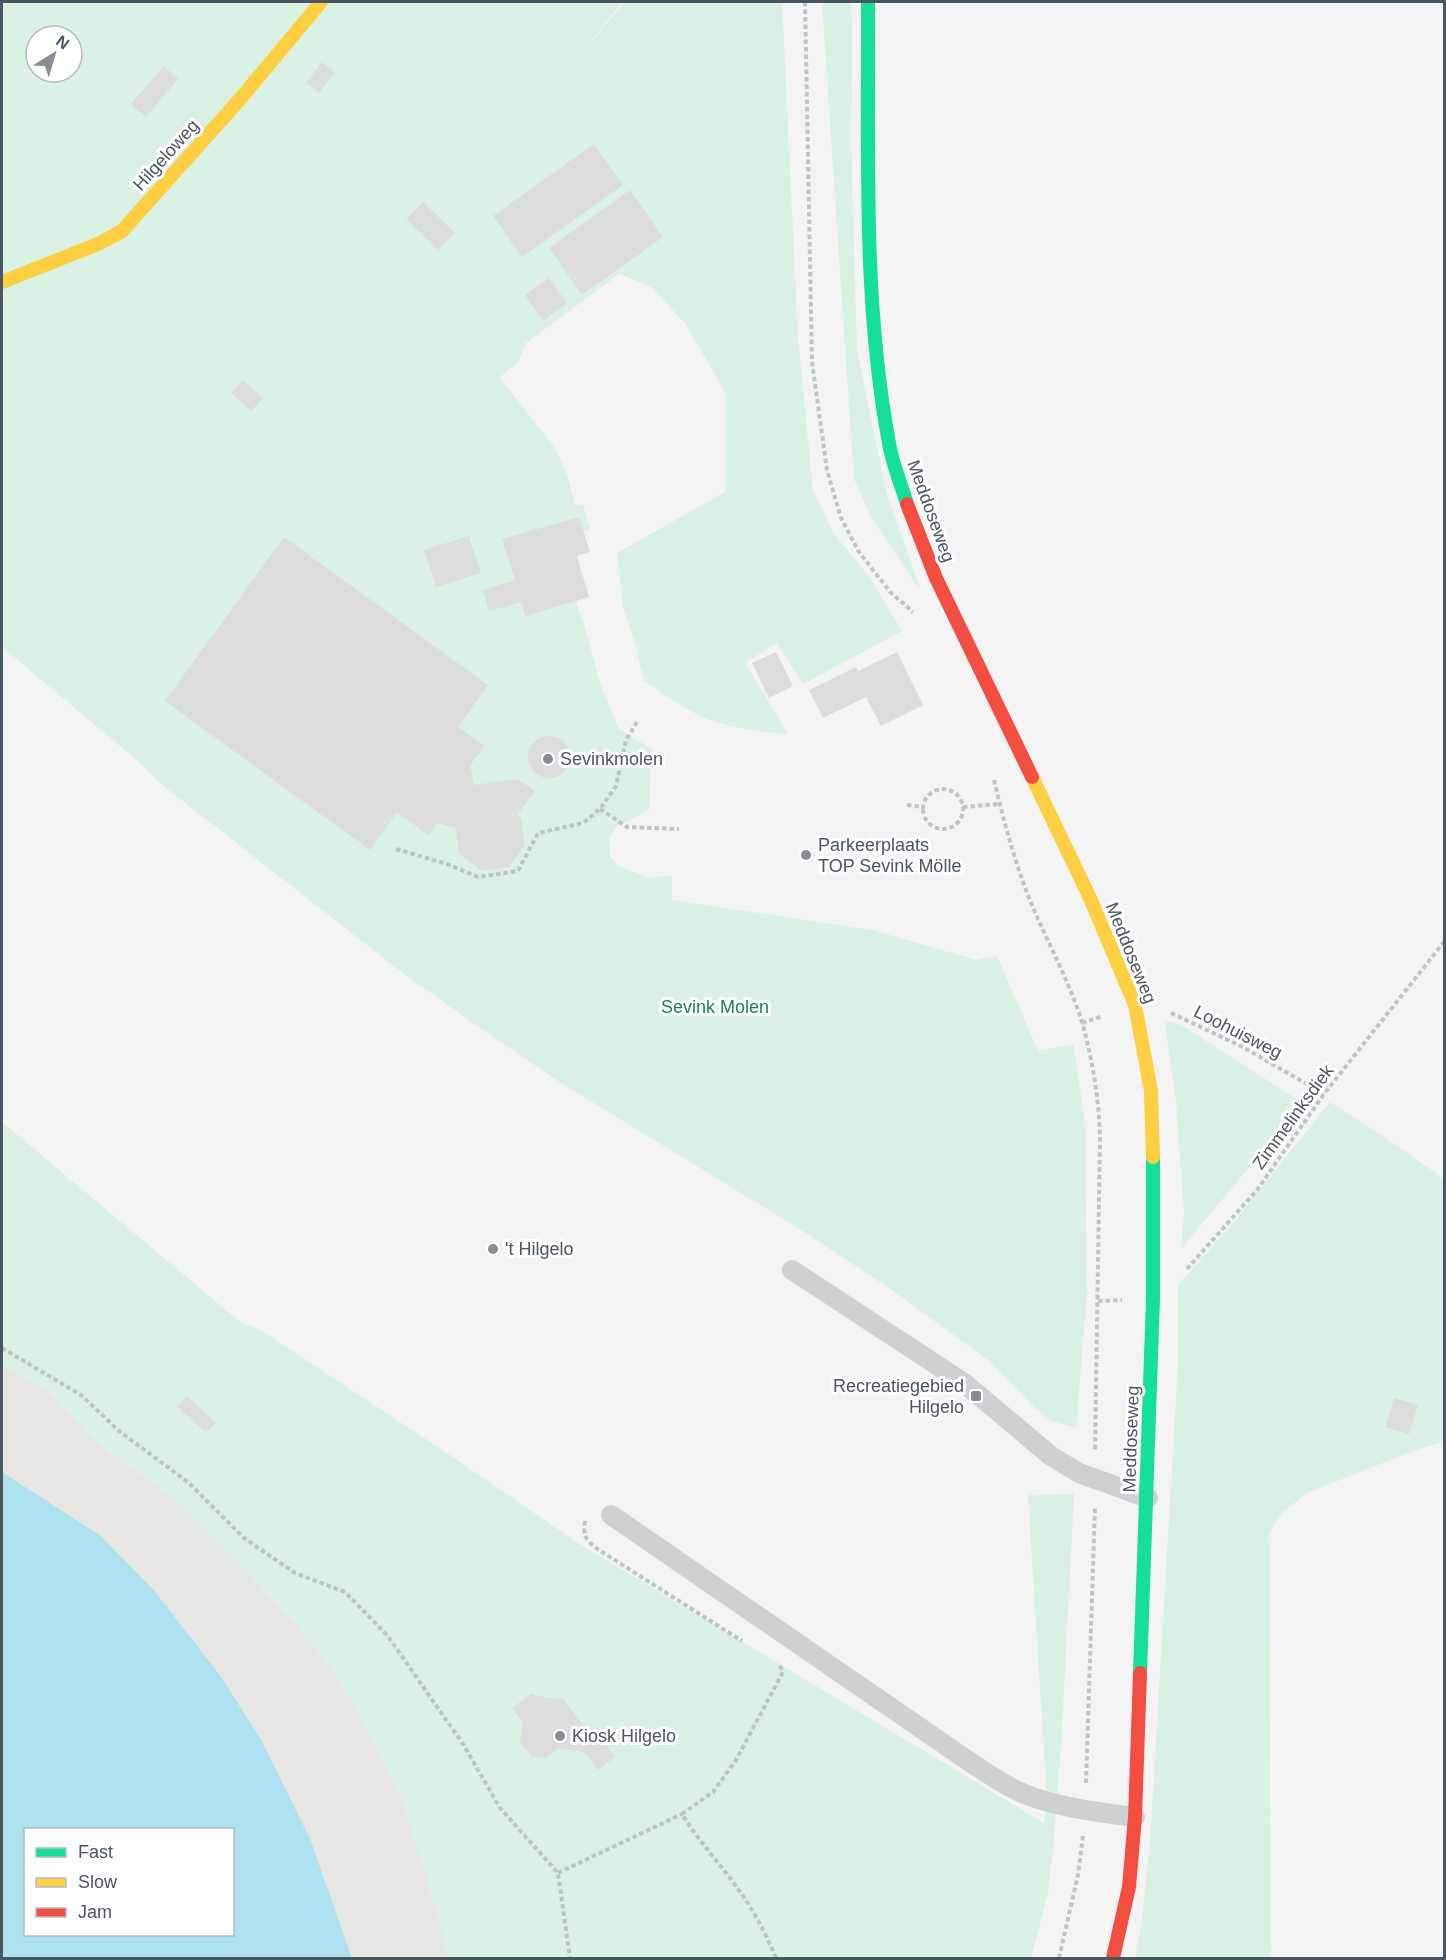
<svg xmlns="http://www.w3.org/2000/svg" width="1446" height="1960" font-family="Helvetica,sans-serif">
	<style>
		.green { fill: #d9f2e3; fill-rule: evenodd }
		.sand { fill: #e7e6e1 }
		.water { fill: #aee2f0; fill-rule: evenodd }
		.building { fill: #ddddde }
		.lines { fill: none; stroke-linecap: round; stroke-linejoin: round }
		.path { stroke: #bcc7c4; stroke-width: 4; stroke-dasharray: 4.5 3; stroke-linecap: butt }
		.lane { stroke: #ced0d2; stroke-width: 20 }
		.fast { stroke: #16e098; stroke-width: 14 }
		.slow { stroke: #ffcf43; stroke-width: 14 }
		.jam { stroke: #f24e42; stroke-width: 14 }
		.poi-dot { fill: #868d94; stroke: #fff; stroke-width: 2 }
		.labels { text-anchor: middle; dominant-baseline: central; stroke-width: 6; stroke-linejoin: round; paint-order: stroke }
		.street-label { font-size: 18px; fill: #4a5661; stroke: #fff }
		.poi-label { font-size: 18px; fill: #4a5661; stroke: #fff; text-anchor: start }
		.park-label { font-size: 18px; fill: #17864f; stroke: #fff }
	</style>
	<rect width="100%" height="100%" fill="#f4f4f4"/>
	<path class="green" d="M2,2H622L568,71L624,2H782L798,338L813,491L834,534L868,575L902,631L803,684L777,643L745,663L788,734C763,732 737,729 713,721C689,713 666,695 644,681L634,640L623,607L617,553L725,492V392L685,323L650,286L619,274L525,344L519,361L500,377L556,450L569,481L575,506L583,504L590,529L570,536L585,587L576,603L584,624L601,686L619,729L652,749L649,810L616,827L609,839L610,856L618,866L649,878L672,875V900L872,930L976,960L997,956L1038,1051L1073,1044L1085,1122L1087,1294L1076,1428L1051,1421L1035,1408L988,1360L892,1290L798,1228L561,1083L483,1030L404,974L161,784L139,762L2,647ZM36,36H72V72H36Z
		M822,2H851L852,43L851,142L857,351L887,494L921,592L870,515L854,479Z
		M1173,1022L1186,1028L1303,1103L1181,1249L1184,1212L1176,1101L1165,1023Z
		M1330,1102L1383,1136L1444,1179V1442L1418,1449L1307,1493L1282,1513L1269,1534L1271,1958H1135L1142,1917L1150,1843L1178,1365V1285L1233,1223Z
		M2,1122L240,1322L259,1329L441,1449L578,1543L1044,1823L1047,1801L1028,1495L1074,1494L1062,1730L1053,1849L1048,1893L1031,1958H448L440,1923L321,1655L291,1619L227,1550L171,1496L112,1454L87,1433L51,1394L2,1364Z"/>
	<path class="sand" d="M2,1364L51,1394L87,1433L112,1454L171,1496L227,1550L291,1619L321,1655L357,1710L399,1792L440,1923L448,1958H352L311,1841L262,1741L220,1675L153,1589L101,1536L2,1472Z"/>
	<path class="water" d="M2,1472L101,1536L153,1589L220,1675L262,1741L311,1841L352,1958H2ZM26,1830H232V1934H26Z"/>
	<path class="building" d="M322,62L335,73L319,93L306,83Z
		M164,66L178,79L146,117L131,104Z
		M594,144L623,185L522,257L493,216Z
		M630,190L663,237L582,295L549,248Z
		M423,202L455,233L438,250L406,219Z
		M549,278L567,303L543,321L525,295Z
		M243,380L263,398L251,411L231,393Z
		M579,517L590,552L577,556L589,597L525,616L521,602L489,611L483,590L515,580L502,539Z
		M469,536L481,573L436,587L424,550Z
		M284,537L488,685L458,727L485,746L470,765L474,785L517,779L535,791L517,815L521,818L525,845L509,867L482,871L459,854L456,828L437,823L428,835L397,812L370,850L165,701Z
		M776,652L793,686L769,698L752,663Z
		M897,652L923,705L881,726L866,697L823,718L809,690L856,667L858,671Z
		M528 757a21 21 0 1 1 42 0a21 21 0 1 1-42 0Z
		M187,1396L216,1423L206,1433L177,1406Z
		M1394,1398L1418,1405L1409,1434L1385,1427Z
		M532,1693L533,1695L564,1700L588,1731L593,1727L615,1757L598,1770L584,1752L559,1748L546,1758L531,1756L520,1742L523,1723L512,1708Z"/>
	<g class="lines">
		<path class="path" d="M805,2L812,362L827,470L841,518L859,552L891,593L913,612
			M994,780C1004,822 1015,863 1031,903C1048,943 1070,983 1083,1025C1093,1063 1099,1099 1100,1138L1095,1451
			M923 809a20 20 0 1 1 40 0a20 20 0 1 1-40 0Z
			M907,805L924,807
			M963,807L1000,804
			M600,809L627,827L679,829
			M396,849L447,864L478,877L518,871L538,833L583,823L600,809L616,786L626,740L637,722
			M1171,1013L1243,1047L1324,1094
			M1082,1023L1103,1016
			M1187,1269L1257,1190L1324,1094L1444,942
			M1098,1301L1122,1300
			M2,1348L81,1395L119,1431L189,1483L244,1538L295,1573L345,1592L387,1635L463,1744L500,1808L558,1873L570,1958
			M585,1521C583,1535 585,1539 596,1548L742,1641
			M1086,1783L1095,1506
			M558,1873L682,1814
			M776,1958C767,1937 757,1916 743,1896C724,1868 700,1843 682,1814L713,1792L736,1760L783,1672L779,1664
			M1059,1958L1078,1875L1083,1836"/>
		<path class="lane" d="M792,1270L964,1383L1051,1456L1079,1473L1148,1498
			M611,1515L967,1760C981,1769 995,1779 1010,1787C1044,1806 1097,1812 1135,1817"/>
		<path class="fast" d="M868,2C869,149 862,298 889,443C892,463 901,484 907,504
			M1140,1673L1153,1299V1157"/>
		<path class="slow" d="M2,282L98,244L122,231L241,98L321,2
			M1032,777L1090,898L1135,1005L1151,1091L1153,1157"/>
		<path class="jam" d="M907,504L936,578L1032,777
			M1113,1958L1129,1887L1135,1817L1140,1673"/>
	</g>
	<g class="poi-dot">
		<circle cx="548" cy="759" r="6"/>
		<circle cx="806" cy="855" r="6"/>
		<circle cx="493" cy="1249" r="6"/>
		<rect x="970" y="1390" width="12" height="12" rx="3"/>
		<circle cx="560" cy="1736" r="6"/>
	</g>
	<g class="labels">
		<g class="street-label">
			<text transform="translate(166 155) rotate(-48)">Hilgeloweg</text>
			<text transform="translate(931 511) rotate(70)">Meddoseweg</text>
			<text transform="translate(1131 953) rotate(68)">Meddoseweg</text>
			<text transform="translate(1238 1032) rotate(27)">Loohuisweg</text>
			<text transform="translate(1293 1117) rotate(-54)">Zimmelinksdiek</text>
			<text transform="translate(1131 1439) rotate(-88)">Meddoseweg</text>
		</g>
		<g class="poi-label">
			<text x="560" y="759">Sevinkmolen</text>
			<text x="818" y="845">Parkeerplaats<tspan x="818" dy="21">TOP Sevink Mölle</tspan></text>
			<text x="505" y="1249">'t Hilgelo</text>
			<text x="964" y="1386" text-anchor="end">Recreatiegebied<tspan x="964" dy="21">Hilgelo</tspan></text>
			<text x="572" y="1736">Kiosk Hilgelo</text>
		</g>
		<g class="park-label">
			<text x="715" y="1007">Sevink Molen</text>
		</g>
	</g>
	<rect width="1446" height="1960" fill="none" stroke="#4a5661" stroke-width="6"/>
	<rect x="24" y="1828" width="210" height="108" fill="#ffffff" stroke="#b7bbc0" stroke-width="1.5"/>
	<rect x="36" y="1848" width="30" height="9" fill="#16e098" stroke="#b7bbc0" stroke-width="1.5"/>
	<text x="78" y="1858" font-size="18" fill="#4a5661">Fast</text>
	<rect x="36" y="1878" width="30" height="9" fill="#ffcf43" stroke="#b7bbc0" stroke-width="1.5"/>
	<text x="78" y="1888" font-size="18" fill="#4a5661">Slow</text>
	<rect x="36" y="1908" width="30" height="9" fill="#f24e42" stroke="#b7bbc0" stroke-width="1.5"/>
	<text x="78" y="1918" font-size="18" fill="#4a5661">Jam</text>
	<g transform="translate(54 54) rotate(37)"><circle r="28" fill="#ffffff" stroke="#b7bbc0" stroke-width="1.5"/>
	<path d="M0-4.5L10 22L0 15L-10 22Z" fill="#868d94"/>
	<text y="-9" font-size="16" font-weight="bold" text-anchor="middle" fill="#4a5661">N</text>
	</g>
</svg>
